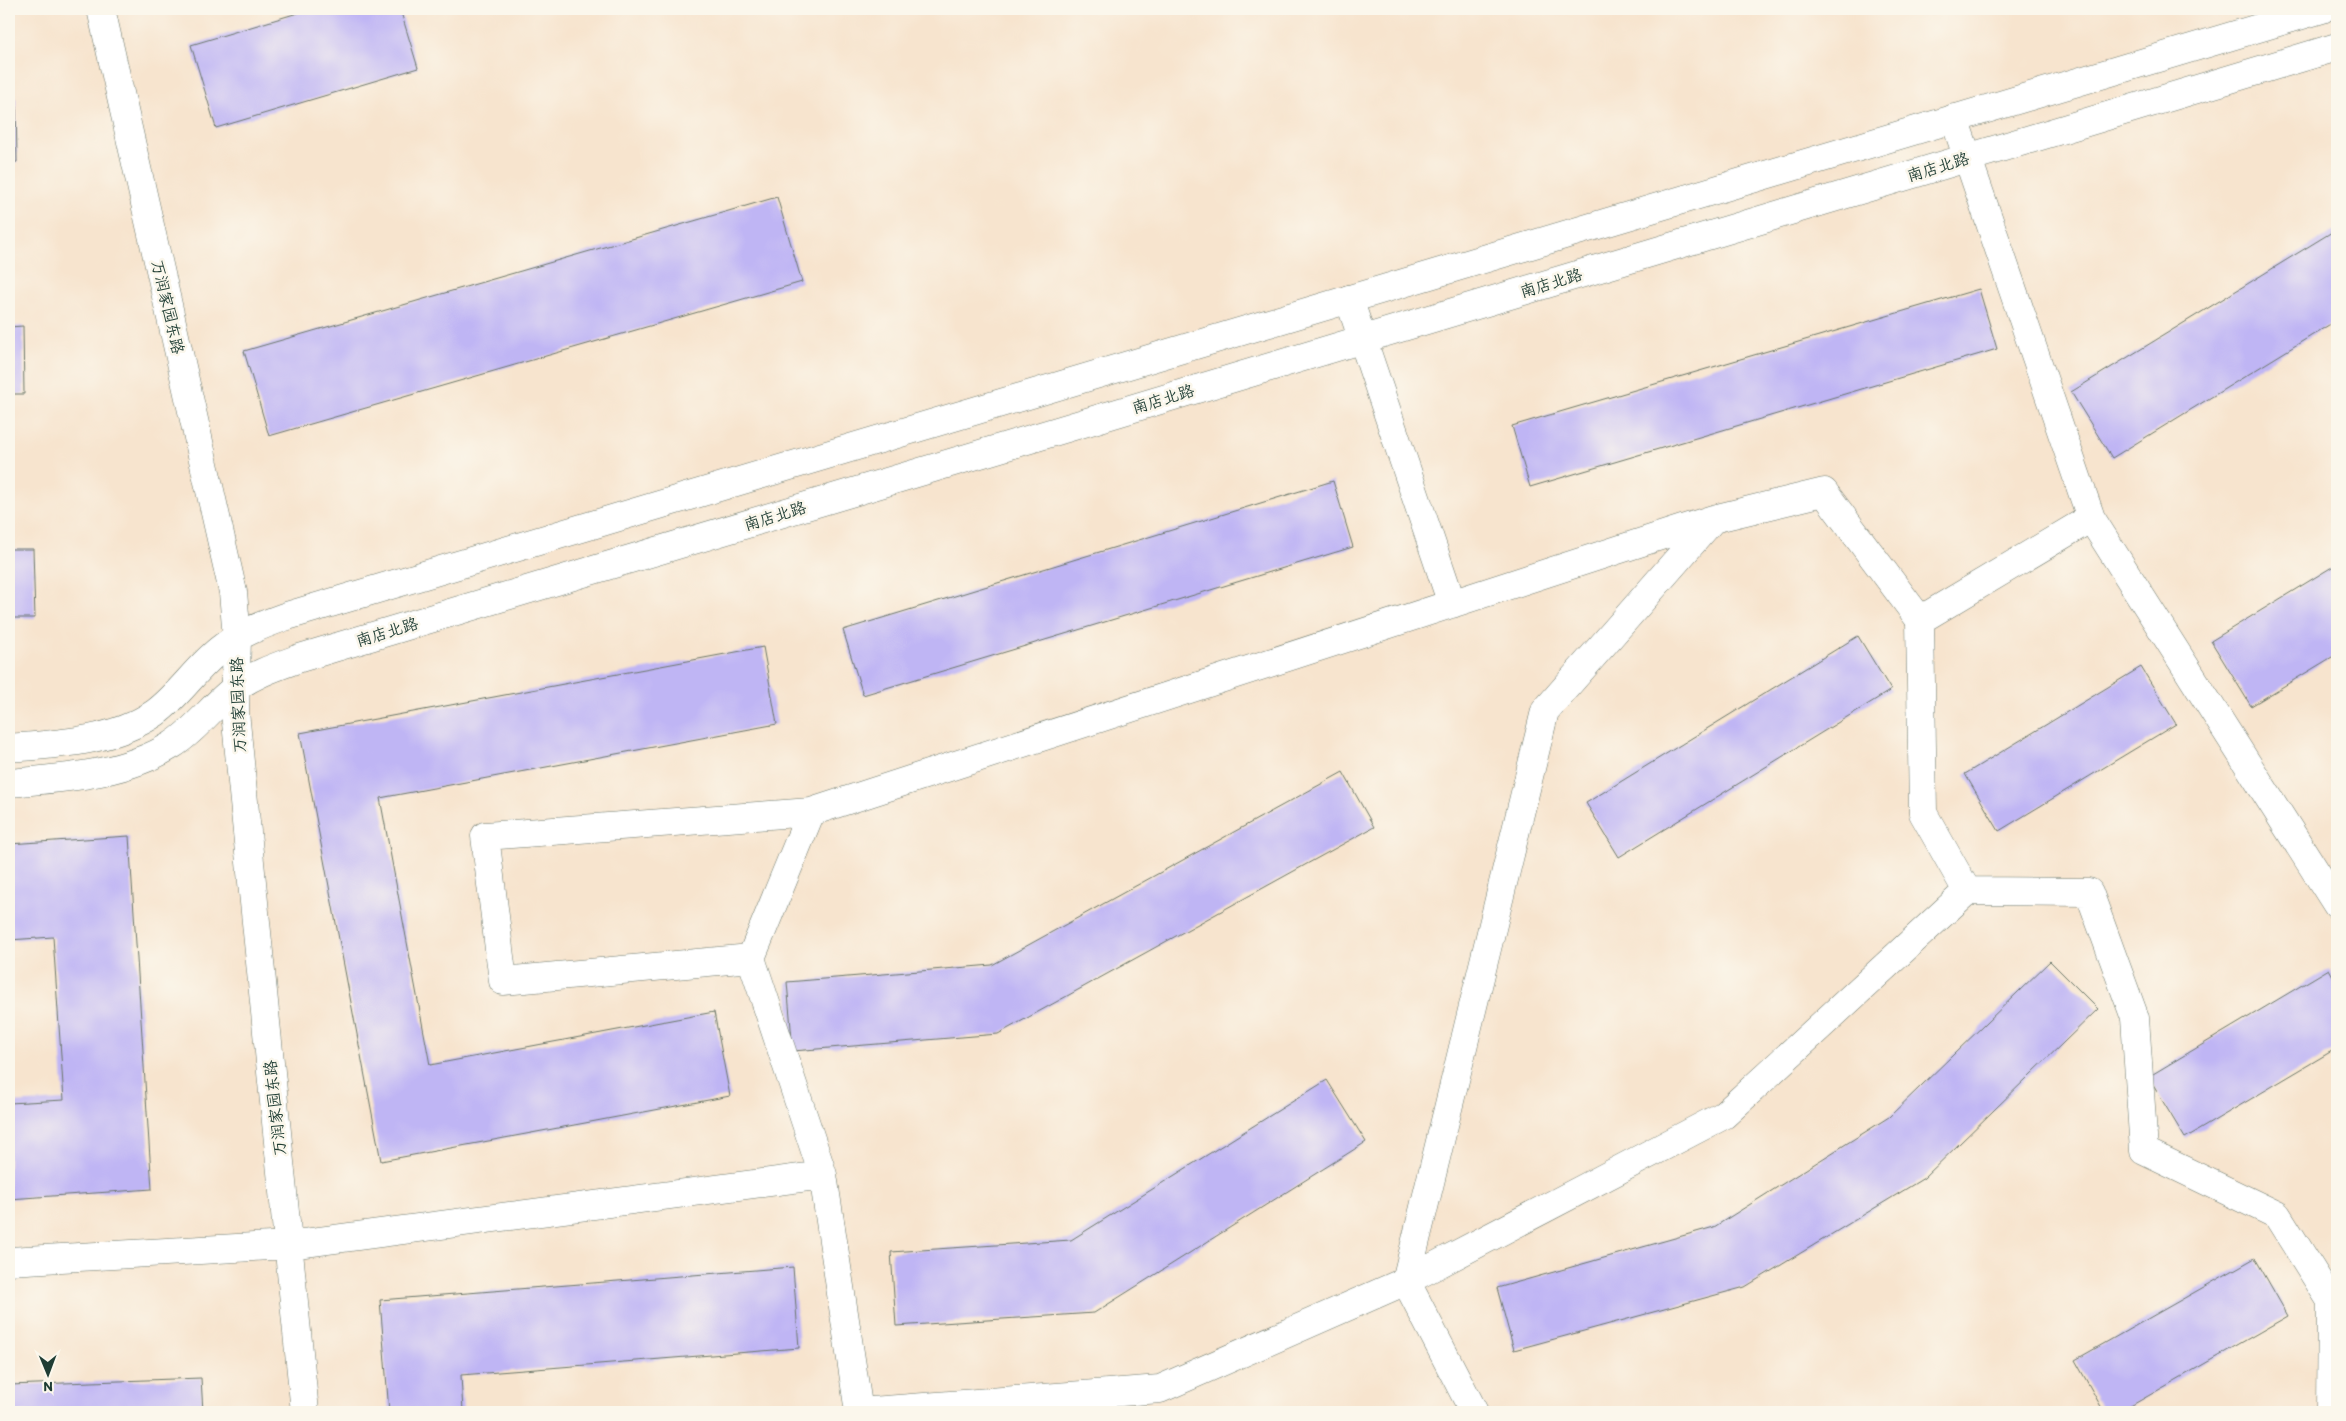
<svg xmlns="http://www.w3.org/2000/svg" width="2346" height="1421" font-family="Itim,'LXGW WenKai TC',sans-serif">
	<style>
		.building { fill: #bfb5f4 }
		.lines { fill: none; stroke-linecap: round; stroke-linejoin: round }
		.minor-casing { stroke: #6b776a; stroke-width: 29 }
		.major-casing { stroke: #6b776a; stroke-width: 29 }
		.minor { stroke: #fff; stroke-width: 28 }
		.major { stroke: #fff; stroke-width: 28 }
		.labels { text-anchor: middle; dominant-baseline: central; stroke-width: 5; stroke-linejoin: round; paint-order: stroke }
		.street-label { font-size: 16px; fill: #1f3d34; stroke: #fbf7ec }
	</style>
	<rect width="100%" height="100%" fill="#fbf7ec"/>
	<filter id="ink" filterUnits="userSpaceOnUse"><feTurbulence type="fractalNoise" baseFrequency=".02" numOctaves="2"/><feDisplacementMap in="SourceGraphic" scale="10" xChannelSelector="R" yChannelSelector="G"/><feConvolveMatrix kernelMatrix="1 2 1 2 8 2 1 2 1" color-interpolation-filters="sRGB"/></filter>
	<filter id="wash" filterUnits="userSpaceOnUse"><feTurbulence type="fractalNoise" baseFrequency=".0096" numOctaves="4" result="noise"/><feDisplacementMap in="SourceGraphic" scale="20" xChannelSelector="R" yChannelSelector="G"/><feGaussianBlur stdDeviation="1.12" result="paint"/><feColorMatrix in="noise" values="0 0 0 0 0 0 0 0 0 0 0 0 0 0 0 0 0 1.4 0 .05"/><feComposite in="paint" operator="in"/></filter>
	<g filter="url(#wash)">
		<rect width="100%" height="100%" fill="#f7e4ce"/>
		<g id="blocks">
			<path class="building" d="M311,9H400L418,68L216,128L191,45Z
				M9,98H16L17,162L9,163Z
				M777,197L802,282L269,436L244,351Z
				M2337,229V320L2112,458L2071,392Z
				M1979,289L1997,349L1530,487L1512,426Z
				M23,326L24,394H9V327Z
				M1333,481L1353,547L863,695L843,630Z
				M9,549H33L35,618H9Z
				M2337,564V654L2251,706L2211,641Z
				M1858,636L1891,690L1619,857L1586,803Z
				M763,647L777,724L380,798L430,1065L714,1012L730,1096L381,1161L300,733Z
				M2141,667L2176,724L1999,831L1965,774Z
				M1343,772L1374,827L998,1034L793,1051L787,982L992,965Z
				M129,836L152,1189L9,1199V1103L64,1100L53,937L9,940V844Z
				M2050,961L2098,1009L1924,1178L1745,1287L1514,1350L1497,1288L1714,1227L1889,1117Z
				M2329,969L2337,983V1048L2185,1138L2148,1077Z
				M1327,1080L1366,1142L1094,1313L896,1326L891,1252L1071,1240Z
				M2255,1258L2288,1316L2120,1412H2104L2075,1360Z
				M793,1267L799,1348L461,1375L463,1412H389L380,1300Z
				M201,1378L203,1412H9V1385Z"/>
		</g>
	</g>
	<g filter="url(#ink)">
		<use href="#blocks" fill-opacity="0" stroke="#6b776a" stroke-width="1"/>
		<g class="lines">
			<defs>
				<path id="minor" d="M101,9L233,592L237,638L235,712L305,1412
					M1954,118L2091,518
					M1349,299L1452,604
					M1920,620L2091,518L2337,905
					M751,958L503,981L485,836L811,812
					M823,1175L751,958L811,812L1713,519L1824,492L1920,620L1923,813L1967,891L2089,892L2135,1018L2144,1151L2277,1215L2331,1301L2330,1412
					M9,1261L289,1245L823,1175L859,1412
					M859,1412L1160,1389L1406,1281L1545,711L1713,519
					M1474,1412L1406,1281L1724,1115L1967,891"/>
				<path id="major" d="M9,748C58,744 112,742 155,713C180,695 197,666 223,647C242,632 265,624 287,616L2322,9
					M9,783C63,778 124,775 172,745C196,730 212,706 234,689C253,674 278,666 300,658L2337,47"/>
			</defs>
			<use href="#minor" class="minor-casing"/>
			<use href="#major" class="major-casing"/>
			<use href="#minor" class="minor"/>
			<use href="#major" class="major"/>
		</g>
	</g>
	<g class="labels">
		<g class="street-label">
			<text transform="translate(1938 167) rotate(-17)">南店北路</text>
			<text transform="translate(1551 283) rotate(-17)">南店北路</text>
			<text transform="translate(168 307) rotate(77)">万润家园东路</text>
			<text transform="translate(1163 399) rotate(-17)">南店北路</text>
			<text transform="translate(775 516) rotate(-17)">南店北路</text>
			<text transform="translate(387 632) rotate(-17)">南店北路</text>
			<text transform="translate(238 705) rotate(-92)">万润家园东路</text>
			<text transform="translate(275 1108) rotate(-96)">万润家园东路</text>
		</g>
	</g>
	<rect width="2346" height="1421" fill="none" stroke="#fbf7ec" stroke-width="30"/>
	<g transform="translate(48 1374) rotate(179)" stroke="#fbf7ec" stroke-width="4" paint-order="stroke">
	<path d="M0-4L9 19L0 12L-9 19Z" fill="#1f3d34"/>
	<text y="-8" font-size="14" font-weight="bold" text-anchor="middle" fill="#1f3d34">N</text>
	</g>
</svg>
